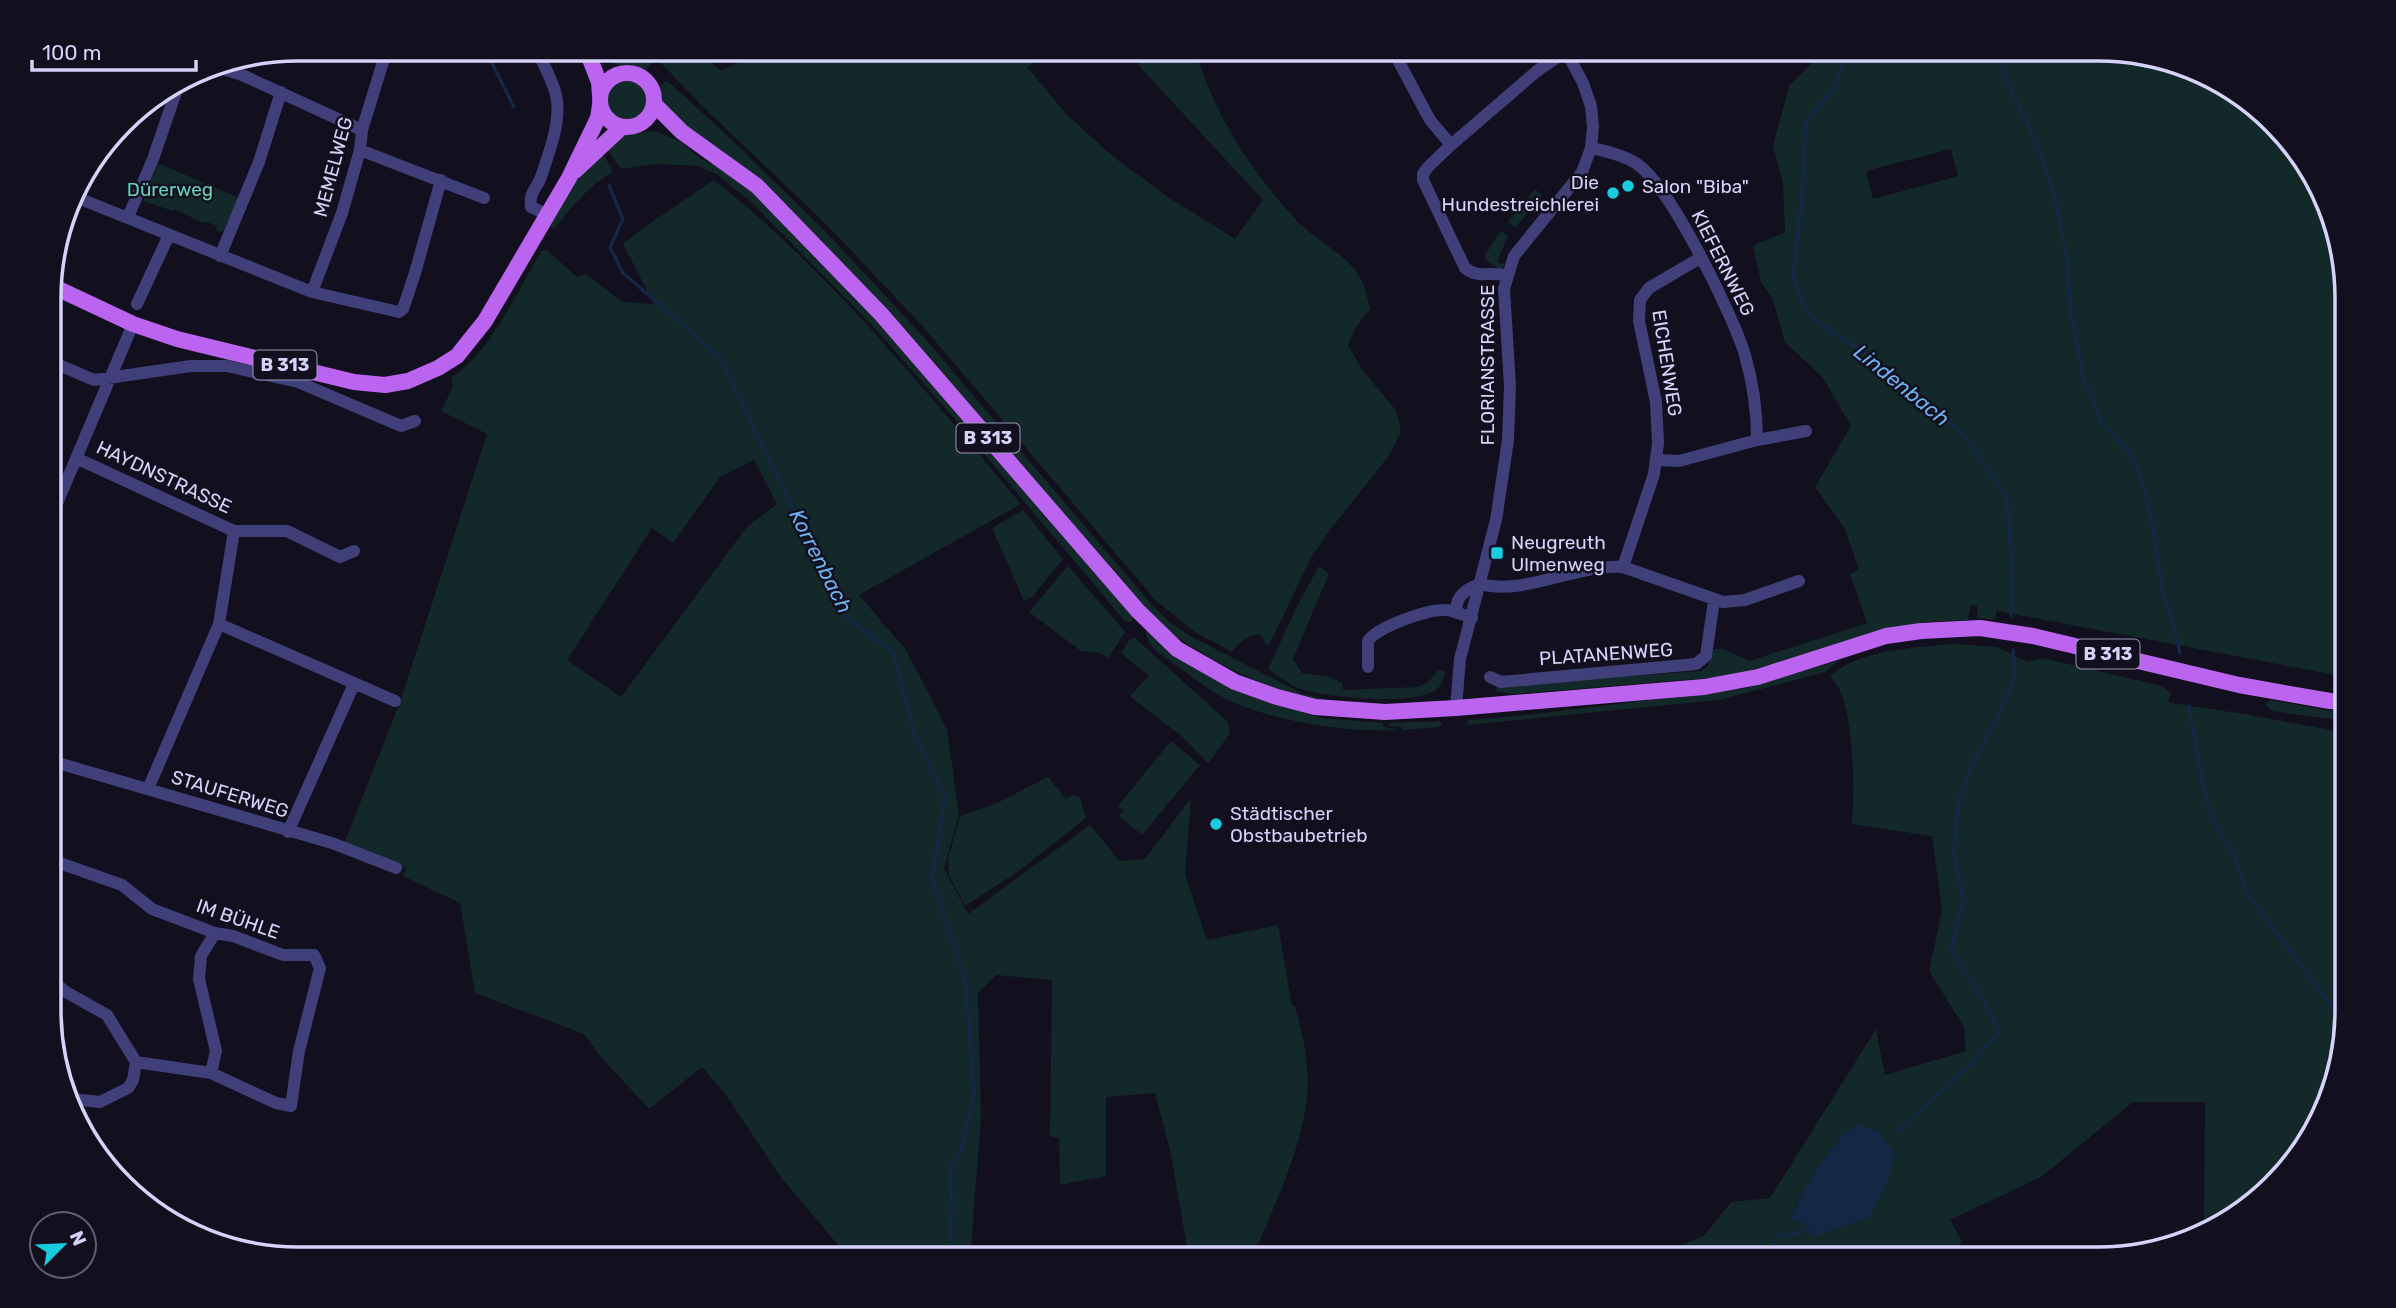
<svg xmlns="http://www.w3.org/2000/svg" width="2396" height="1308" font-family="Rubik,sans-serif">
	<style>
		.green { fill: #132828; fill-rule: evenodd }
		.water { fill: #142744 }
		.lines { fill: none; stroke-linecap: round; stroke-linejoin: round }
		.stream { stroke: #142744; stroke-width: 3.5 }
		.minor { stroke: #413f79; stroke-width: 12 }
		.major { stroke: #bb64ef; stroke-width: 16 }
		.poi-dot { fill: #18cce0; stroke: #120f1f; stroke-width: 2.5 }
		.labels { text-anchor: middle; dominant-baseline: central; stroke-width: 5; stroke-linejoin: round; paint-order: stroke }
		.shield { fill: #120f1f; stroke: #9b98b8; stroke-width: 2 }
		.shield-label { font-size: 18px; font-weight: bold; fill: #d6d2fa }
		.street-label { font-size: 19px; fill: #d6d2fa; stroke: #120f1f }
		.poi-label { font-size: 19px; fill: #d6d2fa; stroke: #120f1f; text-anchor: start }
		.park-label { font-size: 19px; fill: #66d2b7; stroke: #120f1f }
		.water-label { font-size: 21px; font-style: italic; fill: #6bb2ef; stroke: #120f1f }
		.rim { fill: none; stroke: #d6d2fa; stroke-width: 3.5 }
	</style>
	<rect width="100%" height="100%" fill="#120f1f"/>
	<path class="green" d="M595,49C615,49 633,50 651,62V65L645,71C620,63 617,71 595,49Z
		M633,49H696L721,71L765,49H1060L1027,67L1067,115L1115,158L1168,197L1235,239L1263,200L1141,68L1129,49H1195C1213,113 1252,172 1296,220C1316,242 1351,255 1363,283C1366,291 1368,301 1370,309L1356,327L1348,345L1363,371L1395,409L1400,424V434L1391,453L1327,534L1310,560L1274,635L1267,646L1261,635C1248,633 1240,642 1232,652L1195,632L1156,601L926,330L829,227L700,104L664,66L652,55Z
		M1826,49H2098L2208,75L2305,159L2345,266L2346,677L1997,611L1995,620L1977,618V605H1971L1968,620L1925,622L1870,633L1756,671L1732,676L1515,694L1497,692L1496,686L1701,671L1708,666L1714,649H1724L1749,661L1867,623L1850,574L1859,570L1845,529L1815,487L1851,426L1823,378L1785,342L1772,297L1761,283L1753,246L1785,232L1783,184L1773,146L1789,86ZM1951,149L1958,176L1873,199L1866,171Z
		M605 100a22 22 0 1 1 44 0a22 22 0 1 1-44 0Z
		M668,81L734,142L825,231L921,334L1152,605L1172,624L1192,637L1303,694L1334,701L1382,704C1366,704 1349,705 1334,702C1269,693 1216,664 1163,628L887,309L690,132L663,102L660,88L664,82Z
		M655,131L681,142L701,159L723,169L757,195L876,317L1131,614L1133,620L1130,622L1124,620L953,417L870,323L751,202L718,175L698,166L655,164L621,169L606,147L625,135Z
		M601,151L612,169L611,173C587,187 572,207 555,228L553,229L549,223L574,182Z
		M160,164L239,198L224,230L221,232L216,230L217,226L204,221L203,223L175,209L173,211L143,201L157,165Z
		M714,180C830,271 926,392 1021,504L859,595L906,650L947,729L959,815L944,868L968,914L1090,825L1120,861L1145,859L1191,798L1185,874L1207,940L1278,925L1292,1006H1295C1303,1034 1310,1067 1307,1096C1302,1150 1273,1208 1252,1259H1189L1171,1155L1155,1093L1106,1097V1176L1060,1185L1059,1138L1050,1136L1052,980L996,975L978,993L981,1118L970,1259H850L783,1180L726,1095L702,1067L649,1109L600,1056L584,1034L475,993L460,903L403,876L406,869L344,844L400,702L487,434L441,411L453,387L451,377C488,357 520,286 542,250H547L577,277L586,274L622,302L654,304L623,244L643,228ZM754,460L777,504L746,528L621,697L567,660L652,528L673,543L720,477Z
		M1535,189L1542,195L1515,228L1508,222Z
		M1501,231L1508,236L1497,262L1505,265L1500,270L1486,260L1485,255Z
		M1023,510L1063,559L1033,596L1024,601L992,528Z
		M1068,566L1125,632L1108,658L1099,653L1081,651L1029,612Z
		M1319,566L1329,574L1293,659L1302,673L1330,677L1342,683L1343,690L1419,687L1429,681L1438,670L1445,671C1444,678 1442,685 1436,690C1411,706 1329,698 1301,689C1290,685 1279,675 1268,669L1298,604Z
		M1146,630L1159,642L1246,693L1321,718L1383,723V727L1398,730C1345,733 1261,720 1215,693C1202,685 1189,674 1176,665C1164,657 1145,646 1146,630Z
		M1135,638L1228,722L1230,733L1208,764L1185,739L1130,696L1149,676L1121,653L1130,639Z
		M1954,644L1997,647L2028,662L2042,658L2162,686L2171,694L2168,702L2172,703L2250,715L2346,733L2347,1010L2321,1120L2236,1217L2204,1228L2205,1102H2133L2041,1177L1950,1220L1962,1241L1951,1259H1645L1704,1236L1731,1202L1770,1198L1876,1029L1885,1075L1966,1051L1964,1027L1929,971L1942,910L1932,836L1852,824C1854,792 1856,697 1830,677C1853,650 1920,647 1954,644ZM1840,1138L1813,1237L1808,1224L1790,1218L1799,1199Z
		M1840,660L1825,672L1719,700L1467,725L1469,720L1517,716L1747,688Z
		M2271,700L2325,710L2346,712V721L2272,711L2266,706V703Z
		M1440,721L1443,724L1439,727L1402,730V727L1389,726V723Z
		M1171,741L1200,765L1142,835L1119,816L1123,811L1118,806Z
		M1048,777L1066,799L1074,795L1080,798L1086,818L1016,873L965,906L949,875L948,859L960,816L997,803Z"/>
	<path class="water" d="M1856,1124L1878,1131L1895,1153L1888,1180L1870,1217L1813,1237L1808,1225L1790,1218C1806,1185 1827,1147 1856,1124Z"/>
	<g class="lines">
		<path class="stream" d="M485,49L514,107
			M1850,49L1832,91L1806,121L1802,198L1793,278L1802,302L1812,317L1838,336L1874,357L1903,387L1934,408L1963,434L2007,498L2012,570L2011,616
			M1996,49L2008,84L2031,131L2053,189L2067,257L2071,313L2083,376L2102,423L2130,453L2141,477L2151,517L2163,593L2172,618L2180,653
			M609,185L623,219L610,247L623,273L719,356L845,616L893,652L915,736L945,797L932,879L966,983L974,1095L960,1154L951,1166L952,1211L949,1259
			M2189,706L2204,791L2214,823L2235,858L2245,890L2344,1023
			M1896,1133L1969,1066L1999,1032L1988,1008L1951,950L1963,901L1954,851L1959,798L1975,759L2000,713L2015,675L2013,650
			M1767,1259L1777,1235H1794L1812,1225"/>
		<path class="minor" d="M536,49C543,63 552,79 556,95C562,121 549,152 541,177C536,190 529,192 531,207L546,214
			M1392,49L1430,120L1451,145L1428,167L1423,174V180L1465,268C1480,280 1491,270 1507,276
			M214,66L242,75L362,130
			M1451,145L1537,71L1566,51
			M1591,148C1606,151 1624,155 1637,164C1670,186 1733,315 1745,355C1753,383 1757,411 1757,440L1806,431
			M360,150L484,198
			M73,196L312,292L399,312L403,309L415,273L441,180
			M128,217L153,159L179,83
			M220,256L259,162L281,92
			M312,292L342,213L360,150L362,130L387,49
			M137,304L169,235
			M50,361L94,380L191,366H227L298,382L401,426L415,421
			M76,458L234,531H287L340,557L354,551
			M1657,460L1679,461L1757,440
			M50,520L133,324
			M1623,567L1723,602L1745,600L1799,581
			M1480,584C1525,596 1576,564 1623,567L1654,474L1658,443L1656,402L1639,321L1640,300L1649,288L1700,258
			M1457,613C1454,597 1466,589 1480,584
			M219,624L395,701
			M1368,667V641C1377,627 1428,609 1445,610C1454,610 1463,615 1472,618
			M1490,677L1501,682L1696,664L1706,656L1714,600
			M1456,708L1460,659L1496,520L1508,440L1510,386L1504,289L1514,256L1582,172L1591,148L1593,127L1591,106L1583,83L1565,49
			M51,761L332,843L396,868
			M148,789L219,624L234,531
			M288,832L354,684
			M51,860L122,885L152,909L215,933L233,936L283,955H314L320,968L299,1051L291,1106L276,1103L211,1073L136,1062L107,1015L66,992L51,980
			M211,1073L216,1051L199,979L201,956L215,933
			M72,1099L100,1102L128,1088L133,1080L136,1062"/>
		<path class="major" d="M586,49L599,82L600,96
			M600 100a27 27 0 1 1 54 0a27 27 0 1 1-54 0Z
			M654,104L682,132L757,186L881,314L1138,611L1177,649L1235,682L1277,697L1315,707L1385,712L1456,708L1704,687L1758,677L1886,636L1921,631L1980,628L2033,636L2239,685L2330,701L2346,702
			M575,171L622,127
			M50,285L133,324L177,339L354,382L385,385L408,381L438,368L457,356L485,321L569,178L598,118L600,105"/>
	</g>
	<g class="poi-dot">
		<circle cx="1628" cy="186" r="7"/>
		<circle cx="1613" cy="193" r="7"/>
		<rect x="1490" y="546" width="14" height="14" rx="3.5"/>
		<circle cx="1216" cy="824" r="7"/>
	</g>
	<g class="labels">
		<g class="shield">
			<rect x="253.5" y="350.5" width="63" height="29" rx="5"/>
			<rect x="956.5" y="423.5" width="63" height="29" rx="5"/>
			<rect x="2076.5" y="639.5" width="63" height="29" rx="5"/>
		</g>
		<g class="shield-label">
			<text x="285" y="365">B 313</text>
			<text x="988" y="438">B 313</text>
			<text x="2108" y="654">B 313</text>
		</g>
		<g class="street-label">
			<text transform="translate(333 167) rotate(-75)">MEMELWEG</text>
			<text transform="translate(1723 263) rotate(63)">KIEFERNWEG</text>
			<text transform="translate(1667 363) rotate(81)">EICHENWEG</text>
			<text transform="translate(1487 365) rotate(-90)">FLORIANSTRASSE</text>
			<text transform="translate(164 477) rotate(25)">HAYDNSTRASSE</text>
			<text transform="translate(1606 654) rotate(-4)">PLATANENWEG</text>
			<text transform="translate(230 794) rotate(17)">STAUFERWEG</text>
			<text transform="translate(238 919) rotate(19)">IM BÜHLE</text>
		</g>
		<g class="poi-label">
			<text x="1599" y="182" text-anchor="end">Die<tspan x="1599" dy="22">Hundestreichlerei</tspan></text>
			<text x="1642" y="186">Salon "Biba"</text>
			<text x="1511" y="542">Neugreuth<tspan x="1511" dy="22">Ulmenweg</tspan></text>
			<text x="1230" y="813">Städtischer<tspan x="1230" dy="22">Obstbaubetrieb</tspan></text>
		</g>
		<g class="park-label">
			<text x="170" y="189">Dürerweg</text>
		</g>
		<g class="water-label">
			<text transform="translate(1902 385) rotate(39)">Lindenbach</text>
			<text transform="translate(821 561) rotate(63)">Korrenbach</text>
		</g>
	</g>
	<path d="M0 0H2396V1308H0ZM298 61H2098A237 237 0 0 1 2335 298V1010A237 237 0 0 1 2098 1247H298A237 237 0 0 1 61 1010V298A237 237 0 0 1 298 61Z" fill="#120f1f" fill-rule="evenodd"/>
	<path class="rim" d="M298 61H2098A237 237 0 0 1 2335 298V1010A237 237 0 0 1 2098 1247H298A237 237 0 0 1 61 1010V298A237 237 0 0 1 298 61Z"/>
	<g transform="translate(63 1245) rotate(66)"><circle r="33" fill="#120f1f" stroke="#605d77" stroke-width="2"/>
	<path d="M0-5L12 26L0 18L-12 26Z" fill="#18cce0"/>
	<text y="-10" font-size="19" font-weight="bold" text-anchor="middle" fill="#d6d2fa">N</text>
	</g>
	<path d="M32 60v10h164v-10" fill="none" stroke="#d6d2fa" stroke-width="3.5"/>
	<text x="42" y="60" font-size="21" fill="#d6d2fa" stroke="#120f1f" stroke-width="5" paint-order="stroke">100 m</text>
</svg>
